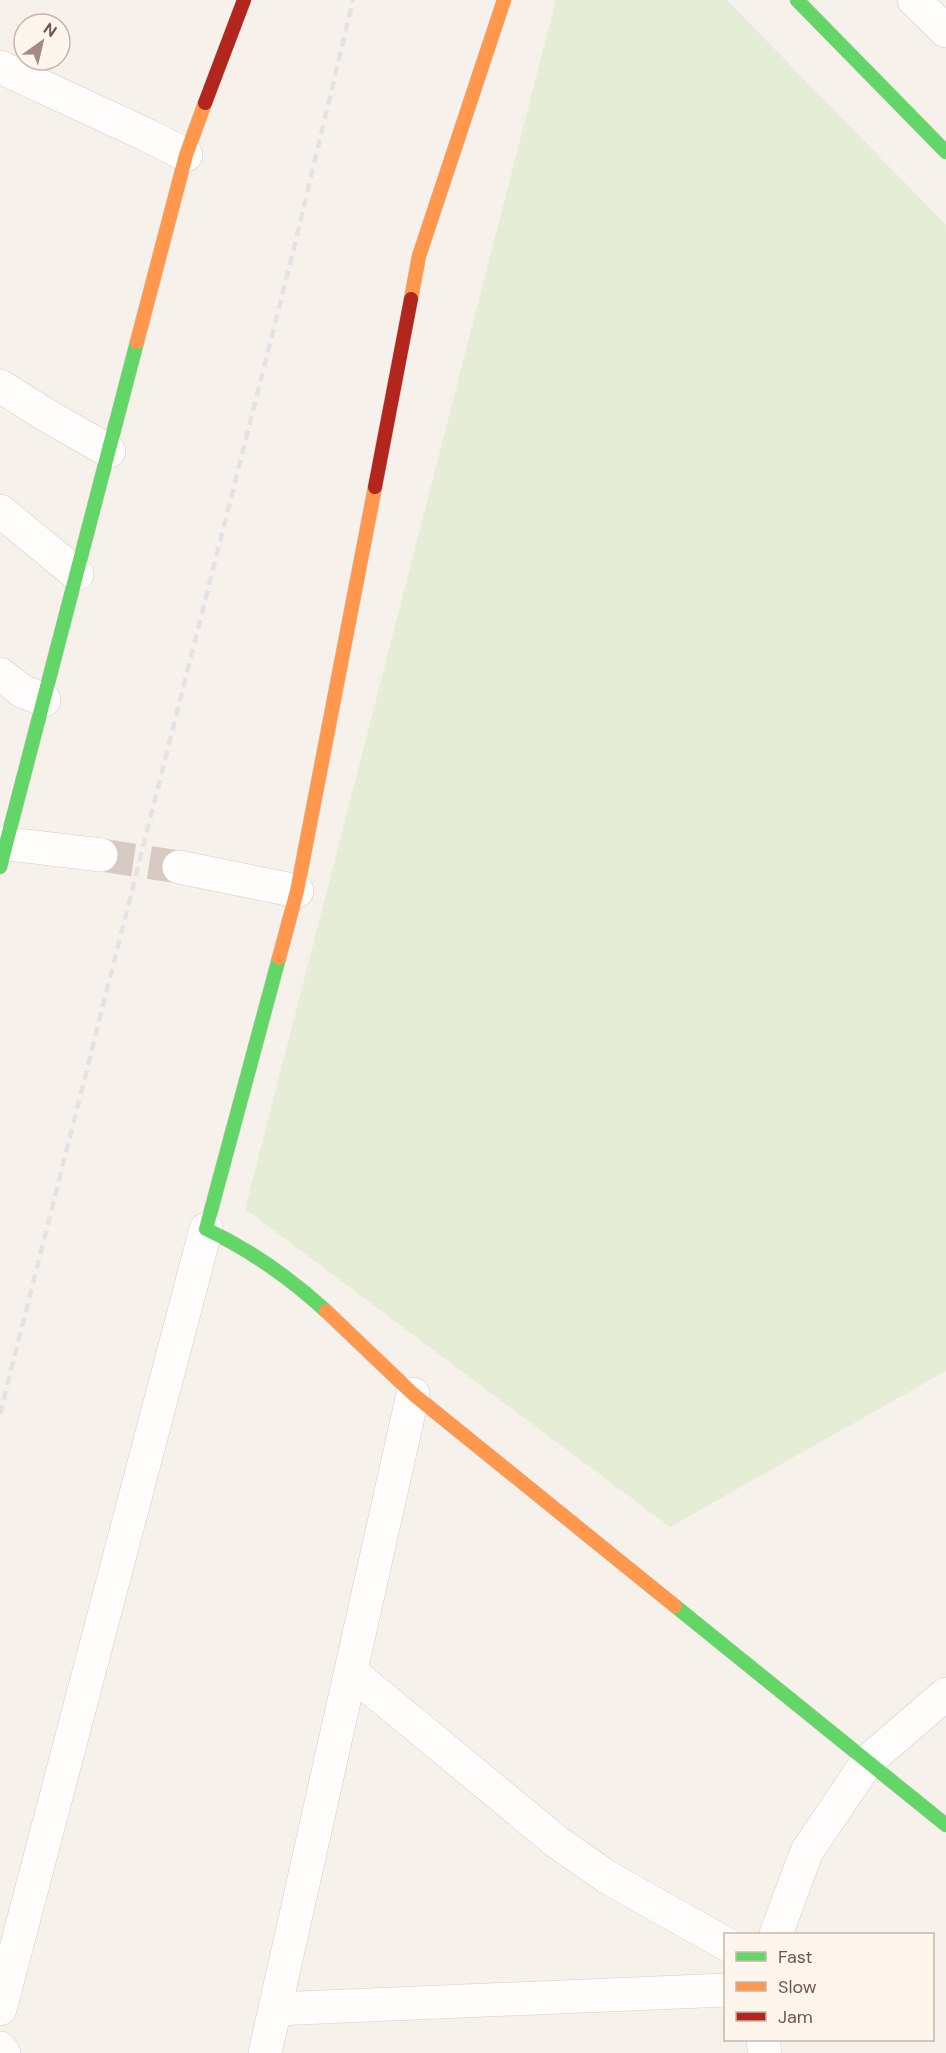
<svg xmlns="http://www.w3.org/2000/svg" width="946" height="2053" font-family="'DM Sans',sans-serif">
	<style>
		.green { fill: #e6edd7 }
		.lines { fill: none; stroke-linecap: round; stroke-linejoin: round }
		.street-tunnel { stroke: #d6cac3; stroke-width: 33; stroke-dasharray: 33 16; stroke-linecap: butt }
		.street-casing { stroke: #d5ccc8; stroke-width: 34 }
		.fast-casing { stroke: #d6ccc8; stroke-width: 15 }
		.slow-casing { stroke: #d6ccc8; stroke-width: 15 }
		.jam-casing { stroke: #d6ccc8; stroke-width: 15 }
		.street { stroke: #fefdfc; stroke-width: 33 }
		.fast { stroke: #63d668; stroke-width: 14 }
		.slow { stroke: #ff974d; stroke-width: 14 }
		.jam { stroke: #b3261e; stroke-width: 14 }
		.rail { stroke: #e4e2e5; stroke-width: 4.5; stroke-dasharray: 9 6; stroke-linecap: butt }
	</style>
	<rect width="100%" height="100%" fill="#f6f1eb"/>
	<path class="green" d="M556,0H727L946,225V1371L670,1527L245,1209Z"/>
	<g class="lines">
		<path class="street-tunnel" d="M101,855L179,867"/>
		<defs>
			<path id="street" d="M914,0L946,31
				M0,67L149,136L186,155
				M0,386L46,415L109,451
				M0,511L77,574
				M0,674L22,691L44,700
				M0,843L101,855
				M179,867L297,891
				M351,1672L557,1842L607,1877L726,1944
				M776,1934L807,1851L868,1761L946,1694
				M0,2009L206,1229
				M275,2009L726,1990
				M763,2040L765,2053
				M0,2048L4,2053
				M265,2053L413,1394"/>
			<path id="fast" d="M797,0L946,152
				M0,867L137,342
				M279,958L206,1229C250,1250 290,1278 326,1311
				M675,1606L946,1825"/>
			<path id="slow" d="M411,299L419,256L504,0
				M137,342L186,155L205,103
				M279,958L297,891L375,487
				M326,1311L413,1394L675,1606"/>
			<path id="jam" d="M205,103L244,0
				M375,487L411,299"/>
		</defs>
		<use href="#street" class="street-casing"/>
		<use href="#fast" class="fast-casing"/>
		<use href="#slow" class="slow-casing"/>
		<use href="#jam" class="jam-casing"/>
		<use href="#street" class="street"/>
		<use href="#fast" class="fast"/>
		<use href="#slow" class="slow"/>
		<use href="#jam" class="jam"/>
		<path class="rail" d="M0,1414L294,248L353,0"/>
	</g>
	<rect x="724" y="1933" width="210" height="108" fill="#fef5ed" stroke="#c7b5ad" stroke-width="1.5"/>
	<rect x="736" y="1952" width="30" height="9" fill="#63d668" stroke="#c7b5ad" stroke-width="1.5"/>
	<text x="778" y="1963" font-size="18" fill="#74554c">Fast</text>
	<rect x="736" y="1982" width="30" height="9" fill="#ff974d" stroke="#c7b5ad" stroke-width="1.5"/>
	<text x="778" y="1993" font-size="18" fill="#74554c">Slow</text>
	<rect x="736" y="2012" width="30" height="9" fill="#b3261e" stroke="#c7b5ad" stroke-width="1.5"/>
	<text x="778" y="2023" font-size="18" fill="#74554c">Jam</text>
	<g transform="translate(42 42) rotate(34)"><circle r="28" fill="#fef5ed" stroke="#c7b5ad" stroke-width="1.5"/>
	<path d="M0-4.5L10 22L0 15L-10 22Z" fill="#a28c84"/>
	<text y="-9" font-size="16" font-weight="bold" text-anchor="middle" fill="#74554c">N</text>
	</g>
</svg>
